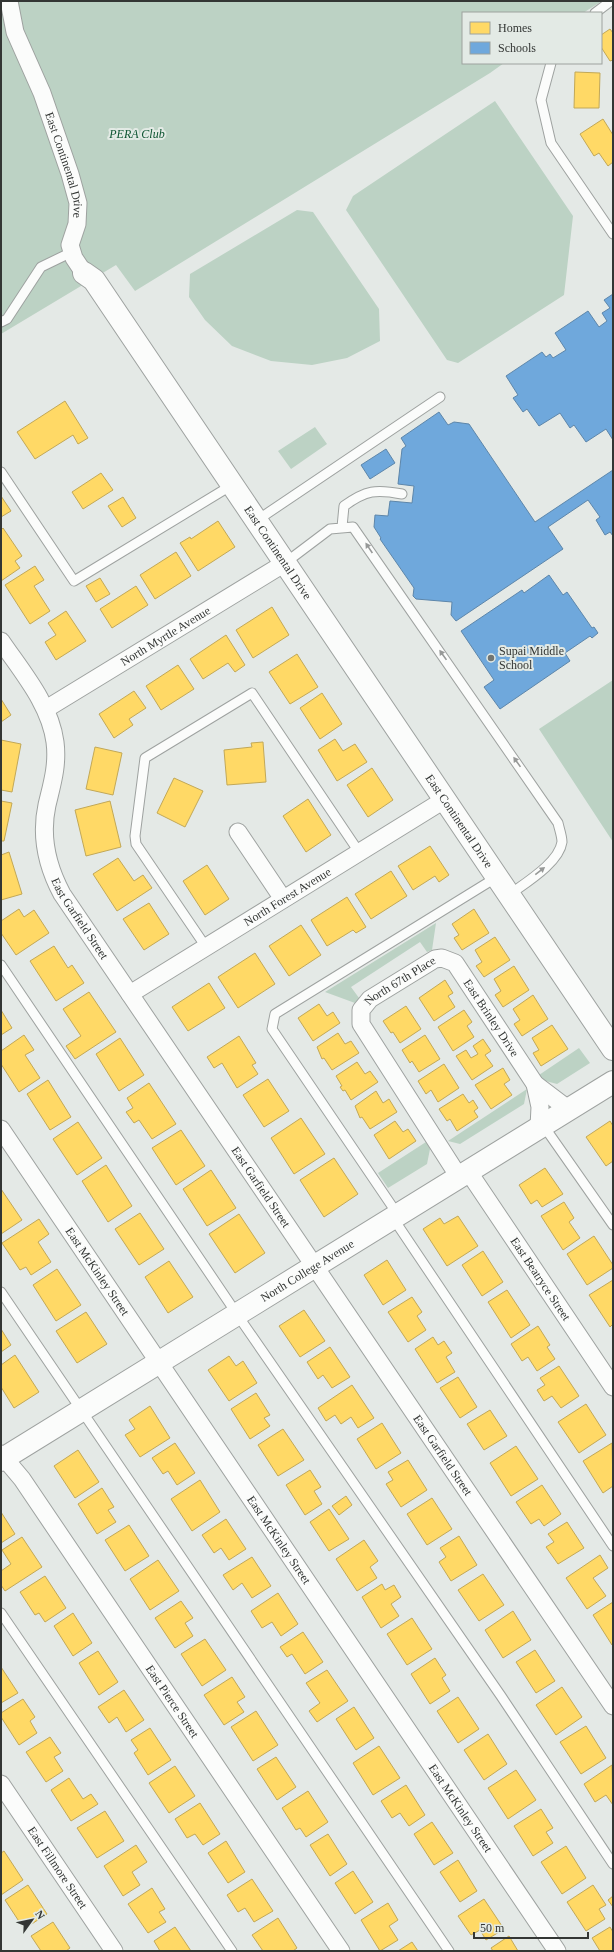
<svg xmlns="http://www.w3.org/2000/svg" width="614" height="1952" font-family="Georgia,serif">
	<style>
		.green { fill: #bcd2c4 }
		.homes { fill: #ffd966; stroke: #c2a857 }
		.schools { fill: #6fa8dc; stroke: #5d86aa }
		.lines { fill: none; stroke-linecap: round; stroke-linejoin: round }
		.lane-casing { stroke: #9ea2a0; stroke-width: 11 }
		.street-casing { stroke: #9ea2a0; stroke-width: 19 }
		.secondary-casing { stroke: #9ea2a0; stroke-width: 24 }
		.lane { stroke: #fbfcfb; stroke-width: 9 }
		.street { stroke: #fbfcfb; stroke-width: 17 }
		.secondary { stroke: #fbfcfb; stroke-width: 22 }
		.oneway { fill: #979998 }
		.poi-dot { fill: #717572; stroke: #e3eae5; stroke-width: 1.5 }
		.labels { text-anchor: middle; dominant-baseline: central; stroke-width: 4; stroke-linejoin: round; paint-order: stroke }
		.park-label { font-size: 12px; font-style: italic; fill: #0e5532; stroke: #e3eae5 }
		.street-label { font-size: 12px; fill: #333634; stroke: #e3eae5 }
		.poi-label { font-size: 12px; fill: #333634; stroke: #e3eae5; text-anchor: start }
	</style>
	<rect width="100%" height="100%" fill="#e4e9e6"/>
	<path class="green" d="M1,1H602L583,13H463V63H504L490,73L135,291L116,265L1,334Z
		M495,101L573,216L564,295L458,363L447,360L346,210L353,196Z
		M297,210L313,212L379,309L380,341L347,358L312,365L271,361L232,346L205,320L189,297L190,274Z
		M315,427L327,444L291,469L278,451Z
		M613,680V842L539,729Z
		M436,923L432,950L427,952L420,942L351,987L359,998L355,1003L325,992Z
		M579,1048L590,1063L557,1084L542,1080L539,1075Z
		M527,1089L524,1104L460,1144L448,1141Z
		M426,1142L430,1149L427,1164L388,1188L378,1173Z"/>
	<path class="homes" d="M610,29L613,33V60L610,61L601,47V35Z
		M575,72L600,73L599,108H574Z
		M603,119L613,135V162L608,166L599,153L594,156L580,134Z
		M65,401L88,438L78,444L73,435L35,459L17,432Z
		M101,473L113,490L83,509L72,492Z
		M1,496L11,511L1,517Z
		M123,497L136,518L122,527L108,506Z
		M218,521L235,547L198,571L180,543L190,537L191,539Z
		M3,528L22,556L15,561L20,568L1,581V530Z
		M176,552L191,576L155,599L140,575Z
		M35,566L44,580L34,586L50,611L30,624L5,585Z
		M100,578L110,594L96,602L86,586Z
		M136,586L148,605L112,628L100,609Z
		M272,607L289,635L253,658L236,630Z
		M66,611L86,641L56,660L45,642L56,635L48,623Z
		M226,635L245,665L235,672L228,663L203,679L190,659Z
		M297,654L318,687L290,704L269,672Z
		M178,665L194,689L161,710L146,686Z
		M134,691L146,708L129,719L133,725L114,738L99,714Z
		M322,693L342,724L320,739L300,708Z
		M1,699L11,715L1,722Z
		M335,739L343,751L355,744L367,762L337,781L318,750Z
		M1,740L21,744L12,792L1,790Z
		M263,742L266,782L227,785L224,750L252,747L251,743Z
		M95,747L122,753L113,795L86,789Z
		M372,768L393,800L368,817L347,785Z
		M174,778L203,791L185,827L157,813Z
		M308,799L331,835L306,852L283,816Z
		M1,801L12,803L4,841H1Z
		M110,801L121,847L86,856L75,810Z
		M430,846L449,875L439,882L435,876L413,890L398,866Z
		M9,852L22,894L1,900V855Z
		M118,858L134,881L143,875L152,888L117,911L93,874Z
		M207,865L229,899L205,915L183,881Z
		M391,871L407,896L371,919L355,894Z
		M347,897L366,927L356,933L353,930L327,946L311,920Z
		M149,903L169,934L144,950L123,919Z
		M19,909L24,917L34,910L49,933L16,955L1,933V921Z
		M474,909L489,933L462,950L454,938L459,935L452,924Z
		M301,925L321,955L289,976L269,946Z
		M495,937L510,960L484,977L476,966L482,962L475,950Z
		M54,946L68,968L72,965L84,983L56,1001L30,961Z
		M255,953L275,984L238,1008L218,977Z
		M514,966L529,990L503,1007L495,995L501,991L494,979Z
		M445,980L453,993L448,996L455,1007L434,1021L419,998Z
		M209,983L225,1008L188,1031L172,1007Z
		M89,992L116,1032L75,1059L66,1046L81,1036L63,1009Z
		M533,995L548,1019L522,1036L514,1024L520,1020L513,1009Z
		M319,1004L327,1016L333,1012L340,1023L313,1041L298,1018Z
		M406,1006L421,1029L400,1043L393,1032L391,1033L383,1021Z
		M1,1010L12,1028L1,1035Z
		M464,1010L472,1022L467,1026L474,1037L453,1051L438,1027Z
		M552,1025L568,1049L541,1066L533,1053L539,1050L532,1038Z
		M338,1033L345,1044L351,1041L359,1053L332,1070L324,1058L322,1059L317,1047Z
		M24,1035L34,1050L25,1055L40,1078L19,1092L1,1064V1051Z
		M425,1035L440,1059L419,1072L412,1061L410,1063L402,1050Z
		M239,1036L256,1063L252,1065L258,1074L237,1088L222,1063L214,1068L207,1057Z
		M120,1038L144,1075L119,1091L96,1054Z
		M483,1039L491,1051L485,1055L493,1066L472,1080L456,1056L466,1050L471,1058L478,1054L473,1046Z
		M357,1062L365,1074L370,1071L378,1082L351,1100L345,1090L343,1091L340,1087L342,1086L336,1076Z
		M444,1064L459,1088L438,1102L431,1090L426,1094L418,1081Z
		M503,1068L510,1080L504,1084L512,1095L491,1109L475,1085Z
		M268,1079L289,1111L264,1127L243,1095Z
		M48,1080L71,1117L50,1130L27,1094Z
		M149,1083L176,1124L152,1139L139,1120L134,1123L126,1112L133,1108L127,1098Z
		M376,1091L383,1103L389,1099L397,1112L370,1129L362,1117L360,1118L355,1106Z
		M463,1094L469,1103L473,1100L478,1108L474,1111L478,1117L457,1131L450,1119L447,1121L439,1109Z
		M301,1118L325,1154L294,1174L271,1138Z
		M395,1121L403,1132L408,1129L416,1141L389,1159L374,1135Z
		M610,1121L613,1126V1161L606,1166L586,1137Z
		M78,1122L102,1158L77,1175L53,1139Z
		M181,1130L205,1166L176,1185L152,1148Z
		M334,1158L358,1194L324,1217L300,1180Z
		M106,1165L132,1206L108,1222L82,1181Z
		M545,1168L563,1194L542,1207L537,1200L531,1204L519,1185Z
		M211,1170L236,1208L207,1226L183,1189Z
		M1,1189L22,1220L1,1234Z
		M564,1202L574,1218L569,1222L580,1238L563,1250L541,1216Z
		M140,1213L164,1249L139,1265L115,1229Z
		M239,1214L265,1253L235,1273L209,1234Z
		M458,1216L478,1246L447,1266L423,1229L440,1218L444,1224Z
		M39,1219L49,1234L38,1242L51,1262L31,1275L26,1267L20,1270L2,1243Z
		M594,1236L613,1265V1268L587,1285L567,1254Z
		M483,1251L503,1282L482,1296L462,1265Z
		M387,1260L406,1290L383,1305L364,1275Z
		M169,1261L193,1297L168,1313L145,1277Z
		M57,1269L81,1305L56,1321L33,1285Z
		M613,1280V1324L610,1327L589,1295Z
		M507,1290L530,1325L511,1338L488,1302Z
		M412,1297L422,1312L417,1316L426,1330L408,1342L388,1312Z
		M304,1310L325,1341L300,1357L279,1326Z
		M86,1312L107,1344L77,1363L56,1331Z
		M538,1326L550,1345L547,1347L555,1359L537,1371L528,1357L522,1361L511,1344Z
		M1,1329L11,1345L1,1352Z
		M433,1337L438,1345L444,1341L452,1353L446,1357L455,1372L437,1383L415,1349Z
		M330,1347L350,1377L332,1388L323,1375L318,1379L307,1362Z
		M15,1355L39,1392L14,1408L1,1387V1365Z
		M229,1356L236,1366L243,1361L257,1383L229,1401L208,1370Z
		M559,1366L579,1396L561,1408L552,1396L544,1401L537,1390L545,1385L540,1378Z
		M458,1377L477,1407L460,1418L440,1388Z
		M352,1385L374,1418L358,1428L351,1417L341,1424L335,1415L326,1421L318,1408Z
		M256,1393L270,1415L264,1418L270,1426L250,1439L231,1409Z
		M586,1404L606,1435L579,1453L558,1422Z
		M150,1406L170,1438L140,1457L125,1435L135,1429L129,1420Z
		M490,1410L507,1436L484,1450L467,1424Z
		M382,1423L401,1453L376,1469L357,1439Z
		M283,1429L304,1460L278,1476L258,1445Z
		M175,1443L195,1473L177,1485L168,1471L163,1474L152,1458Z
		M612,1443L613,1486L603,1493L583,1461Z
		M516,1446L538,1479L511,1496L490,1463Z
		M78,1450L99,1482L75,1498L54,1466Z
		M408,1460L427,1490L401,1507L386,1484L393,1480L388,1472Z
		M310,1470L321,1487L314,1491L322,1504L305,1515L286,1485Z
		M200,1480L220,1512L192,1531L171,1499Z
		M542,1485L561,1514L544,1526L539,1519L531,1524L516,1502Z
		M102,1488L114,1507L108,1510L116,1522L97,1534L78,1504Z
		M346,1496L352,1505L339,1515L332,1506Z
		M432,1498L452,1529L427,1545L407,1514Z
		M329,1509L349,1539L329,1551L310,1522Z
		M1,1512L15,1534L1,1543Z
		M226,1519L246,1549L229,1560L221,1548L214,1553L202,1535Z
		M567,1522L584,1548L558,1564L546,1547L554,1542L548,1534Z
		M129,1525L149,1556L125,1571L105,1540Z
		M459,1536L477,1565L451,1581L439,1562L446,1557L440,1548Z
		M22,1537L42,1567L5,1591L1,1585V1571L11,1564L2,1550Z
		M364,1540L378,1561L370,1567L377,1578L357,1591L336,1559Z
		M600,1555L608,1568L593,1578L606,1596L587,1609L566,1578Z
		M252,1557L271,1586L252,1598L242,1583L233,1590L223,1575Z
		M158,1560L179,1591L150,1610L130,1579Z
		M483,1574L504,1605L479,1621L458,1590Z
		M45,1576L66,1608L45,1622L39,1613L35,1615L20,1592Z
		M382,1584L385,1590L394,1585L401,1597L391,1604L399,1616L381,1628L362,1597Z
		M278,1593L298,1624L281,1636L272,1622L262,1628L251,1611Z
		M181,1601L193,1618L185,1623L193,1636L175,1648L155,1618Z
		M613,1602V1644L612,1645L593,1615Z
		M513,1611L531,1640L503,1658L485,1630Z
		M73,1613L92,1643L73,1656L54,1626Z
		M412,1618L432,1649L407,1665L387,1634Z
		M303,1632L323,1662L305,1674L292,1654L287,1657L280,1647Z
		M205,1639L226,1670L202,1686L181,1654Z
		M535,1650L555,1681L536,1693L516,1662Z
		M98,1651L118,1682L99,1695L79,1663Z
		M435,1658L446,1675L442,1678L450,1691L430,1704L411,1674Z
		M1,1667L18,1693L1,1703Z
		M327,1670L348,1701L317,1722L309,1711L320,1703L306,1683Z
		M232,1677L245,1697L237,1702L244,1712L224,1725L204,1695Z
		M562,1687L582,1717L556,1735L536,1705Z
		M124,1690L144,1720L126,1732L117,1717L109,1723L98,1707Z
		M458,1697L479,1729L458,1743L437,1711Z
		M23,1699L35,1717L30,1721L37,1733L19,1745L1,1717V1713Z
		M354,1707L374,1738L356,1750L336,1719Z
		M256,1711L278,1745L253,1761L231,1727Z
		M586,1726L606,1758L581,1774L560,1742Z
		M150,1728L171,1760L148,1775L134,1753L138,1750L131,1740Z
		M488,1734L507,1764L484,1780L464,1750Z
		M50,1737L61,1753L54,1757L63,1771L46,1782L26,1752Z
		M379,1746L400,1778L373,1795L353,1763Z
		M276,1757L296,1787L277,1800L257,1769Z
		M612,1765L613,1805L606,1795L595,1802L584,1784Z
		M175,1766L195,1796L169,1813L149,1783Z
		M516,1770L536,1800L508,1819L488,1788Z
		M69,1778L83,1799L91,1794L98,1804L71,1821L51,1790Z
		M406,1785L425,1815L409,1826L400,1813L392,1818L381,1801Z
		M308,1791L328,1822L306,1837L300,1828L296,1830L282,1808Z
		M200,1803L220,1834L203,1845L195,1834L187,1838L175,1819Z
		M541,1809L553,1828L546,1832L553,1843L533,1856L514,1826Z
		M105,1811L124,1841L97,1858L77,1828Z
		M432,1822L453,1853L434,1865L414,1834Z
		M328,1834L347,1864L330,1876L310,1845Z
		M226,1841L245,1872L228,1883L208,1853Z
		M136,1845L147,1862L132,1872L140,1885L123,1896L104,1866Z
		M566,1846L586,1878L562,1894L541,1862Z
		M4,1851L23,1880L1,1895V1853Z
		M458,1860L477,1891L460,1902L440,1872Z
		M353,1871L373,1902L355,1914L335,1883Z
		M252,1879L273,1911L254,1922L245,1908L238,1912L227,1895Z
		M28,1885L47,1914L24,1929L5,1900Z
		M593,1885L606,1905L599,1909L605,1919L586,1931L567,1902Z
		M152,1888L165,1909L159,1912L166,1922L148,1933L128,1904Z
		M613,1896V1907L608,1900Z
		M484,1899L504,1929L486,1940L480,1930L471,1935L458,1916Z
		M388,1903L398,1920L389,1926L398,1940L380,1951L361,1920Z
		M278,1918L297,1948L293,1951H263L252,1935Z
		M53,1922L70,1948L66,1951H41L31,1936Z
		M175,1927L191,1951H160L154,1941Z
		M610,1927L613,1932V1951H600L592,1938Z
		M509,1936L518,1951H493L491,1948Z
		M412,1942L418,1951H398Z"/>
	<path class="schools" d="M613,294V440L606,429L586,442L574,425L570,428L560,413L539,426L527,409L523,412L513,398L518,395L506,376L542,352L546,357L550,354L553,358L566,350L555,333L588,311L599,327L607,321L602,313L610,308L604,300Z
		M439,412L448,425L454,422L469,424L535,522L613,470V536L610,532L605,535L596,520L600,517L588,500L548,527L563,549L456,621L451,615L452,602L416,599L413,596L414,588L380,539L381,538L374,527L375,515L388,516L390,501L412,503L414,486L398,484L402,449L406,446L401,438Z
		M386,449L395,463L370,479L361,465Z
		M549,575L563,595L567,592L592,628L594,627L598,633L592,638L590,636L565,653L570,661L500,709L484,687L494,680L461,631L522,590L524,593Z"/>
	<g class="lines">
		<defs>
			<path id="lane" d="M595,13L611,1
				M551,63L541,100L551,143L613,234
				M1,322L7,319L41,267L72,252
				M1,472L74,581L232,485
				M256,521L440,397
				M342,527L344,506C366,490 376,489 402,494
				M285,563L330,529L353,527L558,823C559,828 562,836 562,842C559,863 525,883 509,895
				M206,947L136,844L135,836L145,758L252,693L359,852
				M1,965L245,1326L501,1696L613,1864
				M543,1125L613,1225
				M398,1215L272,1029L275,1014L497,877
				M393,1218L613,1546
				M1,1292L449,1951
				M1,1613L232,1951"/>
			<g id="street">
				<path id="s1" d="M9,1L15,32L42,93L70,174L78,203L77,224L70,245L74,258L84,273"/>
				<path id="s2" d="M1,641C22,672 50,704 55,742C58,765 52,784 47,805C40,837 47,866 62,894L613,1706"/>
				<path id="s3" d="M46,709L285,563"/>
				<path d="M238,832L283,899"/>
				<path id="s4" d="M130,994L444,800"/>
				<path d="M535,1084L540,1107L539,1127"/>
				<path id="s5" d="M1,1129L557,1951"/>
				<path id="s6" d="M468,1171L613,1387"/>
				<path id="s7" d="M459,1177L361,1024V1010L370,999L435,959L442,958L455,963L535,1084L568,1109"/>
				<path id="s8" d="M1,1454L22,1479L341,1951"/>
				<path id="s9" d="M1,1784L114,1951"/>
			</g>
			<g id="secondary">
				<path id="s10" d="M84,273L94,280L613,1049"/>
				<path id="s11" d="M1,1460L613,1082"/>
			</g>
		</defs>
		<use href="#lane" class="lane-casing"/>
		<use href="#street" class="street-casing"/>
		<use href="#secondary" class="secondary-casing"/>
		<use href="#lane" class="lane"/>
		<use href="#street" class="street"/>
		<use href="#secondary" class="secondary"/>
	</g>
	<defs><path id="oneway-solid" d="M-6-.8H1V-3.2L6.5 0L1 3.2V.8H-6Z"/></defs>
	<g class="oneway">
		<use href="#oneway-solid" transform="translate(369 548) rotate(-124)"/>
		<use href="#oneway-solid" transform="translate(443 655) rotate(-125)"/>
		<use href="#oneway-solid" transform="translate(517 762) rotate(-125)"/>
		<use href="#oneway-solid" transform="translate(540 871) rotate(-38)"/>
	</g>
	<circle class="poi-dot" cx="491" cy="658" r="4"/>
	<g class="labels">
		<g class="park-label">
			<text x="137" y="134">PERA Club</text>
		</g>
		<g class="street-label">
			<text stroke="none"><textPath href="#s1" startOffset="174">East Continental Drive</textPath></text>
			<text stroke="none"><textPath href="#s10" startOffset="341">East Continental Drive</textPath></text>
			<text stroke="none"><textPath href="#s3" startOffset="140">North Myrtle Avenue</textPath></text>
			<text stroke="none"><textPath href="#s10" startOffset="665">East Continental Drive</textPath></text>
			<text stroke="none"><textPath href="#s4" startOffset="185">North Forest Avenue</textPath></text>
			<text stroke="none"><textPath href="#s2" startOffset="302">East Garfield Street</textPath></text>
			<text stroke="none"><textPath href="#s7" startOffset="245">North 67th Place</textPath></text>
			<text stroke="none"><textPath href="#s7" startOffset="373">East Brinley Drive</textPath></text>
			<text stroke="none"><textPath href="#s2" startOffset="626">East Garfield Street</textPath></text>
			<text stroke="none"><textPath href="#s5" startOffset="172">East McKinley Street</textPath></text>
			<text stroke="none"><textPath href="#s11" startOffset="360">North College Avenue</textPath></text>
			<text stroke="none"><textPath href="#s6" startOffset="130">East Beatryce Street</textPath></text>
			<text stroke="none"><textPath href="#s2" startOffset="950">East Garfield Street</textPath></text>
			<text stroke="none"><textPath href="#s5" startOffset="496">East McKinley Street</textPath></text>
			<text stroke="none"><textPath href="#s8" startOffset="301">East Pierce Street</textPath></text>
			<text stroke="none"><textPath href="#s5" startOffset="820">East McKinley Street</textPath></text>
			<text stroke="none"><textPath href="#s9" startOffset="101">East Fillmore Street</textPath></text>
		</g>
		<g class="poi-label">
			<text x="499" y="651">Supai Middle<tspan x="499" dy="14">School</tspan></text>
		</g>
	</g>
	<rect width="614" height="1952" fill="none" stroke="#333634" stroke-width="4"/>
	<rect x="462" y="12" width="140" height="52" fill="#e3eae5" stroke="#9da29e"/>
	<rect x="470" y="22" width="20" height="12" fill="#ffd966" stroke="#9da29e"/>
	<text x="498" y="32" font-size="12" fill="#333634">Homes</text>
	<rect x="470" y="42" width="20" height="12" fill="#6fa8dc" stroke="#9da29e"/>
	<text x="498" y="52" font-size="12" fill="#333634">Schools</text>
	<g transform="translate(32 1920) rotate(57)" stroke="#e3eae5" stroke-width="3" paint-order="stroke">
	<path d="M0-3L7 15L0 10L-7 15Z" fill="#333634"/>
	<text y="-6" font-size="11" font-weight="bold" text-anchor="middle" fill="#333634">N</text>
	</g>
	<path d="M474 1932v6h114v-6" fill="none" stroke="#333634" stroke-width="2"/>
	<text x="480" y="1932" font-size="12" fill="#333634" stroke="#e3eae5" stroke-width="3" paint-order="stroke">50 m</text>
</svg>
